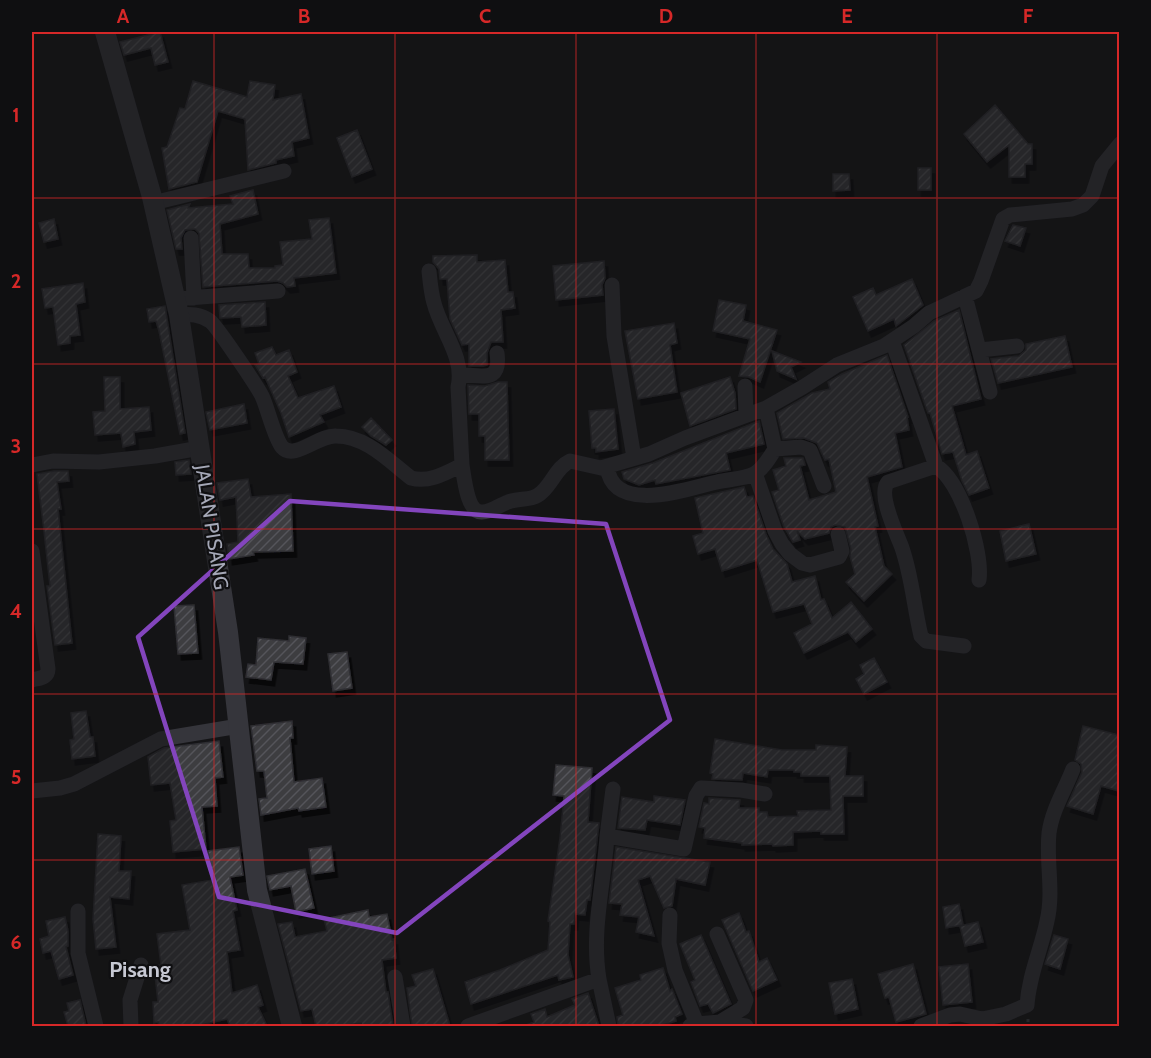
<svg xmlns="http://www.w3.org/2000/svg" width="1151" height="1058" font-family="Cabin,sans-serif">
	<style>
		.building { fill: url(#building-hatch); stroke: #2f2e32; stroke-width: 1.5; filter: url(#shadow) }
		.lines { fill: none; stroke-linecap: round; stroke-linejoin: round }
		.path { stroke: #3b3c42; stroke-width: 3; stroke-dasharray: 3 4.5; stroke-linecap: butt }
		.minor { stroke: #35353b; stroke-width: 15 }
		.tertiary { stroke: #35353b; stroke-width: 20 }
		.marked { fill: none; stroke: #8345bd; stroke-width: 4.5; stroke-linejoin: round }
		.grid { fill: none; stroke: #d62828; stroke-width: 1.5; stroke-opacity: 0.55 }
		.labels { text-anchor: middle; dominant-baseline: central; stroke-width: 4.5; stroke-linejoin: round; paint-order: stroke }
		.street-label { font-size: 20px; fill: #a5a8b7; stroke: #0f0f11 }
		.quarter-label { font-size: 22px; font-weight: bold; fill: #c6c8d3; stroke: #0f0f11 }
		.neatline { fill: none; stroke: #d62828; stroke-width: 2 }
		.grid-label { font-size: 20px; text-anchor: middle; font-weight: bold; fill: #d62828 }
	</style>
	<defs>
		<pattern id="building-hatch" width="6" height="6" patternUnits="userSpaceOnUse" patternTransform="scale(1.5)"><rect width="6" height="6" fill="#3c3c41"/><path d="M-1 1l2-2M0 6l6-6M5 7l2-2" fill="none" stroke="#55555a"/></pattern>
		<filter id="shadow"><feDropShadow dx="3.5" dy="6" stdDeviation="0" flood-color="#0009"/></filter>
	</defs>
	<rect width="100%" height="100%" fill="#141416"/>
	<path class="building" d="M160,32L168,62L155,65L151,48L124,55L120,42Z
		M193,81L247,97L250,81L275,85L273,100L301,94L309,138L292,142L294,156L276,160V163L248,170L245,119L218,111L197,182L169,189L162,148L167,147L180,108L185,109Z
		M995,105L1028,144H1032V164H1025V177H1009V145L987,162L964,134Z
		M357,130L372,169L352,177L337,138Z
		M918,168H931V190H918Z
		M833,174H849L850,190L833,191Z
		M253,190L258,214L220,224L222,254H248L249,268H275V266L283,265L280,242L312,239L309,220L329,218L336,273L294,278L295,286L287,287L283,283L277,281L203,287L199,233L195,229L185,230L181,238L182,249H176L167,210L190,204L188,208L233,204L230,196Z
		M54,219L58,239L44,242L39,223Z
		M1013,225L1026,228L1020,246L1005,241Z
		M477,255V262L505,260L508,292H513L515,308L501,310L503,342H491L487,353V365L483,366H469V344L462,345L450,319L447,279H440L439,269L433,262V256Z
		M604,261L605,278L602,285L603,295L556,300L553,266Z
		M912,279L923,305L896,326L894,319L868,331L853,297L873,288L876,295Z
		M83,283L85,302L76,304L80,335L70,336V343L58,345L53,307L45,308L42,289Z
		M719,300L746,305L743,321L777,330L760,382L749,377L739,376L750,339L713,331Z
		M265,302L266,325L242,327L241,317L220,318L219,305Z
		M165,306L185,433L180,434L159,331L156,321L149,322L147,309Z
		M959,310L981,399L952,406L966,455L977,451L989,488L969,495L962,481L953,452L942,454L930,413H928L904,345L934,321Z
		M674,323L677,343L670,345L677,392L638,399L625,331Z
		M1065,336L1072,367L998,383L991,359L1019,356L1026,350V344Z
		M272,347L276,355L289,350L297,372L288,376L298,398L334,386L341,407L320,415L324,422L289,437L281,413L265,377L263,378L255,365L259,364L255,353Z
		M772,351L801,362L791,367L796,379L777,371Z
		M887,355L908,417H907L909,430L895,433L902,467L867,477L878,526L875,527L884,566L892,574L864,601L846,582L855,574L850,556L851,549L845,527L835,525L831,527L829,533L805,539L797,531L800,540L793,542L784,527L772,492L779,490L773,470L786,466L784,458H803L805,465L800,466L809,500L836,492L829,459L825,460L817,443L804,438L783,439L777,413L812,393L830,389L828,382L842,374Z
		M104,377H120V409L149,407L151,430L134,432L135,444L123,447L121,433L95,435L93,412L105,411Z
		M730,377L735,393L736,409L690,426L681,393Z
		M498,382H507L509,460H485V436H479V414H469L468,385L485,386Z
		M244,404L247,423L210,430L206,412Z
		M614,409L618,449L596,452V448H592L589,411Z
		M371,418L392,440L386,445L371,436L362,427Z
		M759,421L764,444L726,453L730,470L656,484L655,480L639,485L624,479L622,472L653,463Z
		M189,460L191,474L176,475L175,462Z
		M54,471H68L69,481L57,482L61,509H58L72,643L55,645L47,586H50L44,531L37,474Z
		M248,479L251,497L291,494L293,551L253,552L254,555L229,559L227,544L238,542L236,497L220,500L217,483Z
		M744,487L747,497L753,496L766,534L773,549L787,564L792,582L815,576L821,600L824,599L832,618L851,602L872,629L856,642L848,632L804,653L794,633L812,624L804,604L773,612L757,560L722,571L715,549L698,554L693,536L703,533L695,498Z
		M1029,524L1036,554L1006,561L1000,531Z
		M194,605L198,653L178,654L174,606Z
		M289,636L306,638L303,664L274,662L271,680L246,677L248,664L256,665L258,638L289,641Z
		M347,652L352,688L333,691L328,654Z
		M874,658L887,682L864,694L856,679L864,674L860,665Z
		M86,711L90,737H93L95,756L72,759L70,740L74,739L71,713Z
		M292,721L293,738H290L294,782L322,778L326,807L299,811L298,808L261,815L259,799L267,798L264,771H257L251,726Z
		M1083,726L1119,735V791L1101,786L1093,814L1067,806L1082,772L1081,764L1075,760Z
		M715,739L782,750H816V745L847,747L845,776H863V796H843L844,834H821V831L793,832V845L773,846L772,844L742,845V843L704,838L705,828L699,827L704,803L709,804V798L740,800L739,808H759V812H767L768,817L798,816L797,811L831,810L830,776H801V772H794V770H768L767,777L743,773L742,780L712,779L713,774L710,773Z
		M219,741L223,777L215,778L217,806L202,807L206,849L173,852L170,821L176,820L170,783L151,785L148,757L164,748Z
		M556,765L592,768L588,822L599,823L590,900H587L585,915L575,914L574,924H570L568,955L573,977L559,980L558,975L471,1004L465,982L500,970L548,950L550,922L548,921L560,838L564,796L553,795Z
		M654,796L685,800L680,825L647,820L645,830L618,828L622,797L654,802Z
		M98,834L121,836L119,871H131L129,899L110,897L116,947L96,949L93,919Z
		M331,846L334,871L312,874L309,849Z
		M239,847L243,875L230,877L237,910L233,911L240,950L227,952L232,993L257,985L263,1005L258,1007L267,1026H230L227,1019L196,1026H159L158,1022L154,1023L153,1002H158L154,966L161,965L157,934L190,930L182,885L213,880L208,851Z
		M616,847L710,862L705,885L676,879L672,906L664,908L650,876L638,880L654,936L636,932L639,917L620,915L622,904L609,903Z
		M305,869L314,908L296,912L291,886L270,890L267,876Z
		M959,904L963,925L946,928L943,907Z
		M368,910L369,917L387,914L392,940L394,939L396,958L382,960L386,992H388L393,1026H362L361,1023L340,1026H316L312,1009L301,1011L278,924L292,922L295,937L327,931L324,919Z
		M739,913L746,932L749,931L759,962L767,958L777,980L753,991L722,920Z
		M65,917L68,931V946L66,947L73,975L59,979L51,951L43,953L40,939L49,936L46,921Z
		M978,922L983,942L965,946L960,926Z
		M701,935L731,1004L713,1013L708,1004L700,1006L691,982L695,980L680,944Z
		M1054,935L1068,939L1060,969L1045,964Z
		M913,964L926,1014L896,1022L889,997L885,998L878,974Z
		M968,964L972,1002L943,1005L939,967Z
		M663,968L670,991L672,989L682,1014L675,1017L676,1021L659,1026H618L617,1017L623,1015L615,988L641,980L640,975Z
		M433,969L450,1026H412L407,988L416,986L412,975Z
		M852,979L858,1009L835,1014L829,983Z
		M588,993L599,1026H524L534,1022L531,1014L545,1009L547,1017L575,1005L572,999Z
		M80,1000L86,1026H68L64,1012L69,1011L67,1003Z"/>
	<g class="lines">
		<path class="path" d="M1028,1019V1026"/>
		<path class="minor" d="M153,203L284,171
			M191,238L194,298
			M429,271C430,281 431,293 434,303C441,331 465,357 458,387L462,465
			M612,285L614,336L634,458
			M965,296L990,392
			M175,299L278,291
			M179,315C190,314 200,314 210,321C216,325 257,386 262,396C268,409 274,437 282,447C294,461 318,435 336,436C366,436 389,461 411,478C429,483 446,473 462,465C464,476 467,513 482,512C492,512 499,505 508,502C520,497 532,502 542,492C553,482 557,467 570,461L601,468L649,454L685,438L766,408L803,387L837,365L884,346L914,326L929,313L976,291L981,281L1003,219L1010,215L1072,209L1083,205L1092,196L1102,166L1120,144
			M892,341L936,466C961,481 983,552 979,580
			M980,350L1017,346
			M461,375C484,375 501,383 497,353
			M745,386L746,415
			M775,449L801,447L810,450L824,486
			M32,465L53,461L99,462L155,456L200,448
			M936,466L888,482C877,494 897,534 902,548C912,577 914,607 921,636L926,641L964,646
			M607,467C614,516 689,488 717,482C729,479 744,479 754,474C763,469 770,457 775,449L766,408
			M755,473L775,531L782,544L790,554L802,563L810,565L839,557L842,551L838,534
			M32,551L48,669C48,678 39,678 32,680
			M32,791L60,788L74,784L161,739L239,726
			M607,836L613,789
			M78,911V953L96,1026
			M670,915L669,943L675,970L697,1024L690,1026
			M717,934L746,1000L743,1008L720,1022
			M395,977L403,1026
			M599,979C591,931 604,884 607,836L684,849L696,796L701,788L741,790L765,794
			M697,1024L720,1022L746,1026
			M131,1026L130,1000L141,965
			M468,1026L599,979L609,1026
			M921,1026L950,1015L960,1014L982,1019L1006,1014L1027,1005C1029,975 1041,950 1047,921C1054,892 1046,862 1049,833C1052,810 1065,790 1073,769"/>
		<path class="tertiary" d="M105,32L152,197L179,315L228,632L257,890L292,1026"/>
	</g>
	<path d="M0 0H1151V1058H0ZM290,501L606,524L670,720L397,933L219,897L138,637Z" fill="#141416" fill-opacity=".55" fill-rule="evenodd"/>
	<path class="marked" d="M290,501L606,524L670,720L397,933L219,897L138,637Z"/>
	<path class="grid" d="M214,32V1026M395,32V1026M576,32V1026M756,32V1026M937,32V1026M32,198H1120M32,364H1120M32,529H1120M32,694H1120M32,860H1120"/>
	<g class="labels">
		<g class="street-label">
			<text transform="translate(212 527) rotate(81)">JALAN PISANG</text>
		</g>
		<g class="quarter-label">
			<text x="140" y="969">Pisang</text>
		</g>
	</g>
	<rect width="1151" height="1058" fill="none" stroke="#0f0f11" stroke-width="66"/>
	<rect x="33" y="33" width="1085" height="992" class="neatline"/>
	<g class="grid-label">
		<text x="123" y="23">A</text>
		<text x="304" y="23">B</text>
		<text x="485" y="23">C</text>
		<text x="666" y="23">D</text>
		<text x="847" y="23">E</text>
		<text x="1028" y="23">F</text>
		<text x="16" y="122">1</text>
		<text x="16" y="288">2</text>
		<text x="16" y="453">3</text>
		<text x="16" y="618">4</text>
		<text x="16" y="784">5</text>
		<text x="16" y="949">6</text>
	</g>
</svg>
